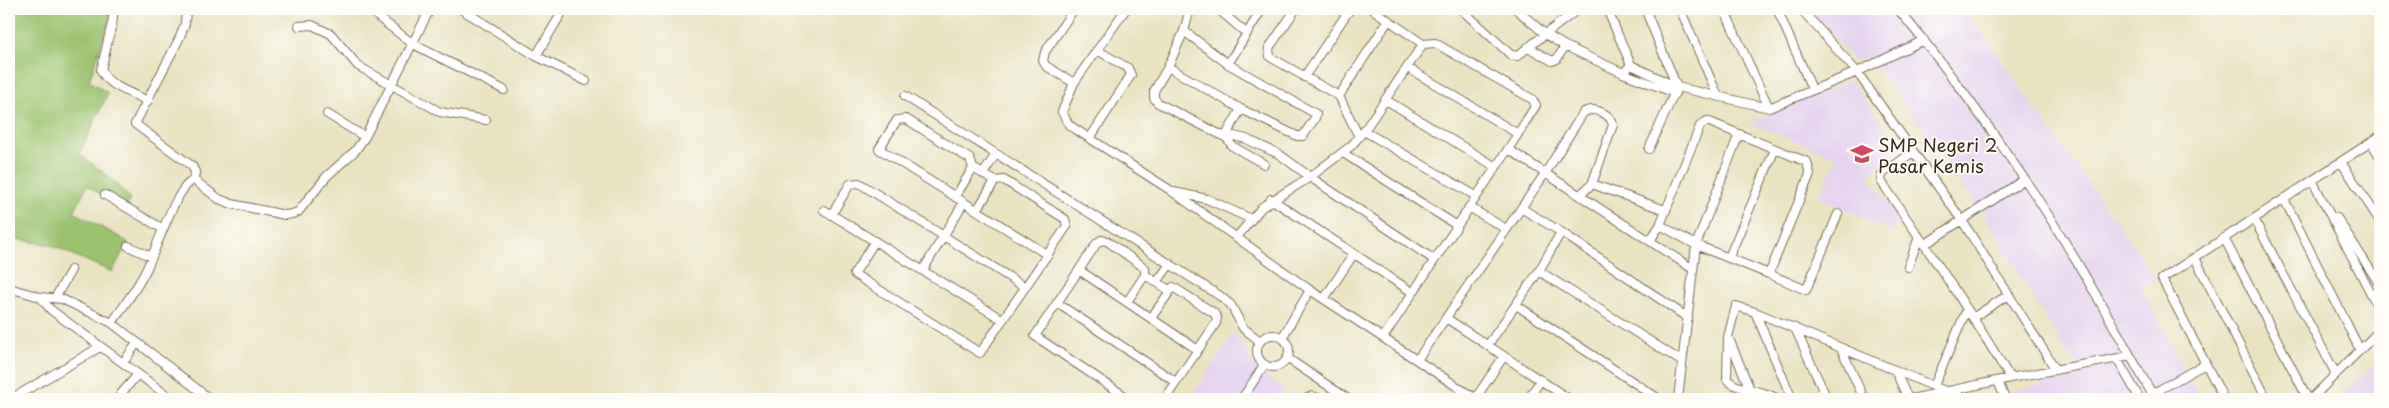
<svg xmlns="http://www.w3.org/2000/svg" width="2389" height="408" font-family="'Playpen Sans',sans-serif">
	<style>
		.built { fill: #e6d3f0 }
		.green { fill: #9bc26e; stroke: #6b7646 }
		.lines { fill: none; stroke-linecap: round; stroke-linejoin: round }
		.minor-casing { stroke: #786b57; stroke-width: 10 }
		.minor { stroke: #fff; stroke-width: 8 }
		.labels { text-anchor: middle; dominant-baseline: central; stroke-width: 4; stroke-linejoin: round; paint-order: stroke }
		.poi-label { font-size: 18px; fill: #3b2a1e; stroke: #fdfcf7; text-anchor: start }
	</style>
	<rect width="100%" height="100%" fill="#fdfcf7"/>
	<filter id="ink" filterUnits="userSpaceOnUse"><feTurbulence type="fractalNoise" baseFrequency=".02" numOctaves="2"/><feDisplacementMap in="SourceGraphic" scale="10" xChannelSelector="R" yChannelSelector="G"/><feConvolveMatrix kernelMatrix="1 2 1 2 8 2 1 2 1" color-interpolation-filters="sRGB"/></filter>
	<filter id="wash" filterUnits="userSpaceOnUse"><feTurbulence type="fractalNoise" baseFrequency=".0096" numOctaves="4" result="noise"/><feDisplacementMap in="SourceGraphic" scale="20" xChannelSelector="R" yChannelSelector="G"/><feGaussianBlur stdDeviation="1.12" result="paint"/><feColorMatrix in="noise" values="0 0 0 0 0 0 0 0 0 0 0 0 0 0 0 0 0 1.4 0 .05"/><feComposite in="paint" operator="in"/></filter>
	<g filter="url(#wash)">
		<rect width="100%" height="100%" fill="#e9e3c2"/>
		<path class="built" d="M1811,9H1964L2155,277L2141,287L2200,399H2009L2006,393L2081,376L1983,213L1870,57L1855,62Z
			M1851,80L1901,150L1867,175L1901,221L1890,231L1819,197L1837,157L1750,123Z
			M1234,333L1256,369L1285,390L1279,399H1190Z
			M2380,359V399H2339Z"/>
		<path class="green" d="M9,9H95L111,15L89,81L108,93L79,154L113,180L130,199L124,210L87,185L74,212L128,242L112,272L51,245L9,238Z"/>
	</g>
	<g filter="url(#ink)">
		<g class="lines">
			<defs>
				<path id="minor" d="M106,9L113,14V19L101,70C107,86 134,94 148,101
					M186,9L185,24L179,39L135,124L192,166L195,172L194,180
					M461,9L536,56L586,81
					M1074,9L1045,52L1043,61L1046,66L1074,83
					M1126,9L1074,83L1062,112L1069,125L1170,190L1310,290L1476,399
					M1218,9L1246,33
					M1296,9L1269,48L1270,57L1339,96L1359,137
					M1372,9L1423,44
					M1461,9L1511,55L1517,56L1578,9
					M1516,9L1545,34L1565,46L1623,73L1631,65
					M1607,9L1631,65
					M1645,9L1677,87
					M1680,9L1718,96
					M1724,9L1769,108
					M1777,9L1812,89
					M1801,9L1857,72L1963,222L2056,370
					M1898,9C1943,63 1986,121 2025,180C2073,250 2113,326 2155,399
					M378,17L413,44L504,90
					M299,26L312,25L331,34L358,66L440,112L486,120
					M1184,31L1190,9
					M1528,47L1552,61L1557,59L1565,46
					M536,56L564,9
					M1228,64L1262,9
					M1631,65L1677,87L1769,108L1857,72L1924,40
					M1168,67L1241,109L1297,136H1303L1315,118L1316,114L1228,64L1184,31L1168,67L1154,91V98L1158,103L1227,138L1232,146L1264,164
					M1408,68L1518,134
					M1623,73L1675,93
					M1304,77L1350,9
					M905,96L1220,296L1231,305L1243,328L1260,341
					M1339,96L1388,21
					M1386,100L1496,167
					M327,114L365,137
					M1364,131L1476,196
					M1225,137L1241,109
					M1090,138L1131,75L1128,68L1097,50
					M1227,138L1234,136L1246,139L1279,154L1310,177L1433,259
					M2371,142L2380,157
					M1508,149L1693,269
					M1649,149L1677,87
					M1913,152L1882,174L1881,181C1925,246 1970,310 2010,378
					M1343,153L1456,225
					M2341,162L2380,221
					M973,168L995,181
					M983,174L996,154
					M2312,180L2380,311
					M1592,184L1665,210
					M1174,192L1207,199L1251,219
					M105,195L163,229
					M955,197L973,168L970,159L906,119L897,120L879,149L1048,255
					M1271,199L1412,292
					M2284,199L2360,350
					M1469,207L1506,229
					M1521,208L1561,232L1688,318
					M824,210L1003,320
					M832,214L850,184L859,183L1025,287
					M2337,218L2380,285
					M2254,219L2336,374
					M1236,238L1262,207L1310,177L1351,146L1364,131L1423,44L1435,43L1532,99L1536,105L1518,134L1383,338
					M2224,238L2308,399
					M875,241L854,274L980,353L1067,226L1065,219L1004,180L995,181L977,210
					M1650,241L1660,225L1700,126L1707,121L1807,162L1810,174L1769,274L1696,245L1660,225
					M1924,245L2025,179
					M128,246L152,257
					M1729,257L1775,149
					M2195,258L2267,399
					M1908,267L1919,237
					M923,270L964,202
					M1079,270L1198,350
					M1539,271L1681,361
					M1769,274L1806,290L1838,214
					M1145,275L1169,290
					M1157,282L1170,264
					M9,288L40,297L62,299L112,323L210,399
					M40,297L51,310L172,399
					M55,298L71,270
					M1324,299L1353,255
					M1127,302L1145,275V268L1107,241L1101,240L1097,243L1035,336L1129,399
					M1057,303L1176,382
					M1516,305L1659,399
					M1755,312L1792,399
					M1974,317L2008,295
					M1151,318L1173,287L1214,313L1217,318L1216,323L1165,399
					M1446,318L1569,399
					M112,323C123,307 135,291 144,274C155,255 175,186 194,180L219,199L232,204L285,215L292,214L298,212L327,176L355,151L365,137L430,9
					M1795,328L1827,399
					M1257 351a16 16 0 1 1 32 0a16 16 0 1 1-32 0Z
					M1282,338L1310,290
					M1730,341L1749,387
					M1488,345L1539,271L1561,232
					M1841,348L1864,399
					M1287,358L1348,399
					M2117,359L2140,399
					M1417,360L1546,172L1583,113C1592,106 1611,113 1613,125L1592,184L1580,195
					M123,363L137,343
					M1895,370L1908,399
					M1998,381L2005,399
					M1934,386L1967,309
					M1957,389L1961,399
					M2152,394L2205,364
					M11,399L100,347
					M119,399L120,395L138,374
					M1242,399L1264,365
					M1306,399L1312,396L1321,399
					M1475,399L1504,356
					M1528,399L1541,380
					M1678,399L1696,245L1739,134
					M1778,399C1763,389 1736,391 1727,379L1728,337L1736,306L1755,312L1945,391
					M1911,399L2010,378L2130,356
					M2224,399L2162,279L2380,136
					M2311,399L2380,330"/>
			</defs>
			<use href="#minor" class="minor-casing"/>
			<use href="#minor" class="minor"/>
		</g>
	</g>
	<defs>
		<symbol id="school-bare" viewBox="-9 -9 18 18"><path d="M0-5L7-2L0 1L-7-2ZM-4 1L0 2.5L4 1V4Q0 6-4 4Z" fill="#d1495b" stroke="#fdfcf7" stroke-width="2.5" paint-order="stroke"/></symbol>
	</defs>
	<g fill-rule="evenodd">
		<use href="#school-bare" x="1846" y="138" width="32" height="32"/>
	</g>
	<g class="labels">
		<g class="poi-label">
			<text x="1878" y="144">SMP Negeri 2<tspan x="1878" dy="21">Pasar Kemis</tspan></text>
		</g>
	</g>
	<rect width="2389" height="408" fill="none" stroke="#fdfcf7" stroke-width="30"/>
</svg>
